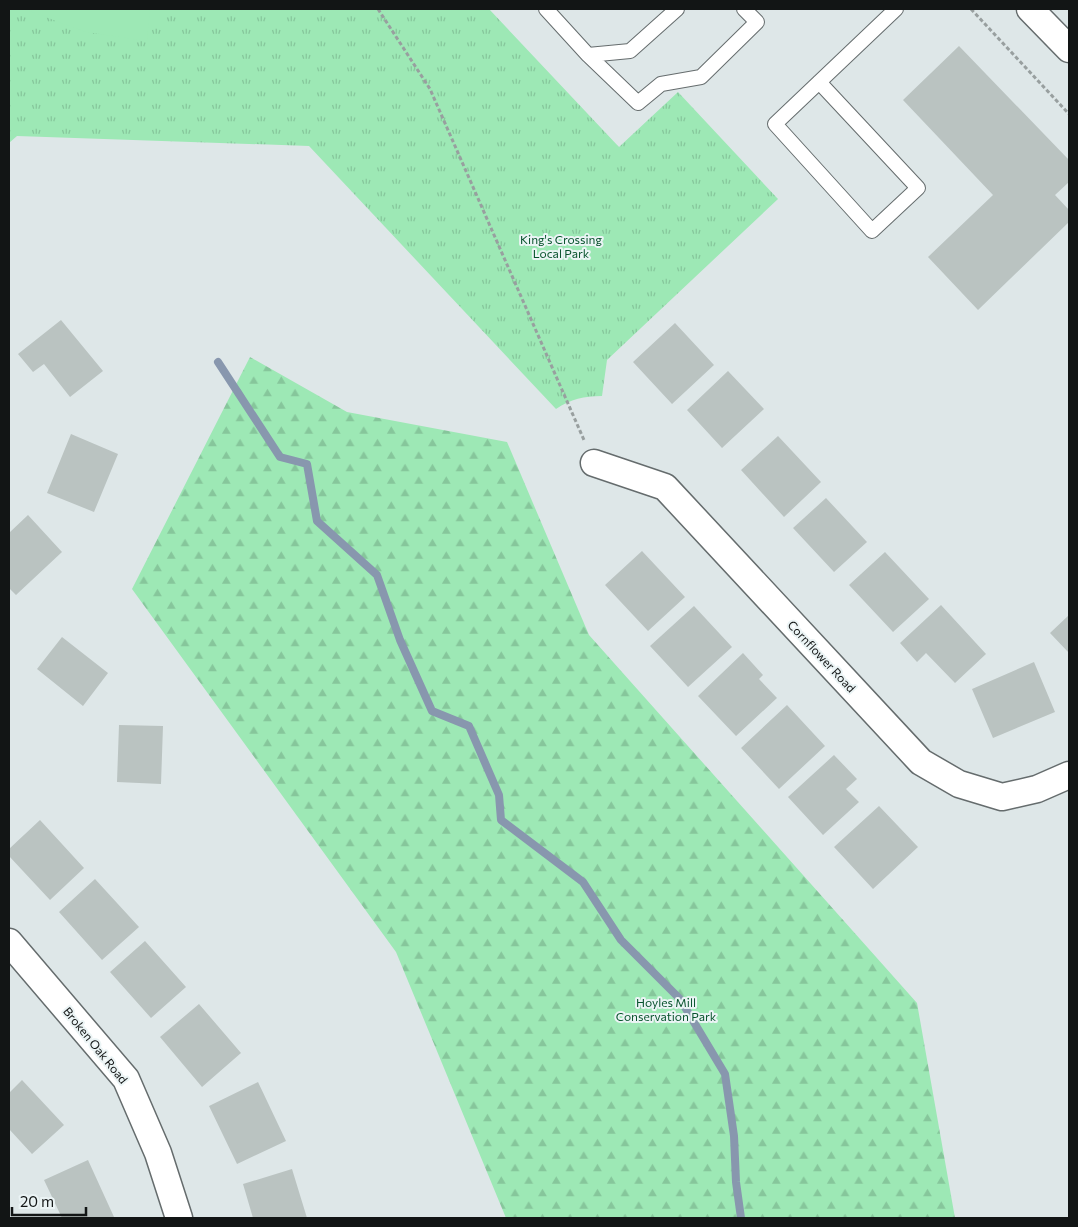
<svg xmlns="http://www.w3.org/2000/svg" width="1078" height="1227" font-family="Commissioner,sans-serif">
	<style>
		.grass { fill: url(#grass-tufts) }
		.forest { fill: url(#forest-firs) }
		.pitch { fill: #9de8b5 }
		.lines { fill: none; stroke-linecap: round; stroke-linejoin: round }
		.stream { stroke: #8897ae; stroke-width: 8 }
		.building { fill: #bac3c1 }
		.service-casing { stroke: #656c6d; stroke-width: 16 }
		.minor-casing { stroke: #656c6d; stroke-width: 29 }
		.path { stroke: #989f9f; stroke-width: 3; stroke-dasharray: 4 2.5; stroke-linecap: butt }
		.service { stroke: #fff; stroke-width: 14 }
		.minor { stroke: #fff; stroke-width: 26 }
		.labels { text-anchor: middle; dominant-baseline: central; stroke-width: 4; stroke-linejoin: round; paint-order: stroke }
		.park-label { font-size: 12px; fill: #07522c; stroke: #ebf4f5 }
		.street-label { font-size: 12px; fill: #121515; stroke: #ebf4f5 }
	</style>
	<defs>
		<pattern id="grass-tufts" width="24" height="20" patternUnits="userSpaceOnUse" patternTransform="scale(1.25)"><rect width="24" height="20" fill="#9de8b5"/><path d="M3 7l-1-3M5 7V3M7 7l1-3M15 17l-1-3M17 17v-4M19 17l1-3" fill="none" stroke="#86c69b"/></pattern>
		<pattern id="forest-firs" width="22" height="20" patternUnits="userSpaceOnUse" patternTransform="scale(1.25)"><rect width="22" height="20" fill="#9de8b5"/><path d="M5 1l3.5 6h-7zM16 11l3.5 6h-7z" fill="#86c69b"/></pattern>
	</defs>
	<rect width="100%" height="100%" fill="#dee7e8"/>
	<path class="grass" d="M9,9H489L619,147L678,92L778,199L607,360L602,396C584,396 571,399 556,409L309,146L17,136L9,143Z"/>
	<path class="forest" d="M250,357L347,412L507,442L589,635L917,1003L955,1218H506L396,952L132,589Z"/>
	<path class="pitch" d="M24,9H150L147,41L86,32Z"/>
	<g class="lines">
		<path class="stream" d="M218,362L280,457L307,464L317,521L377,575L400,640L432,711L469,726L499,795L501,820L583,882L621,940L680,999L725,1074L734,1136L736,1182L741,1218"/>
	</g>
	<path class="building" d="M959,46L1069,160V182L1055,195L1069,210V222L978,310L928,257L993,195L903,100Z
		M61,320L103,371L70,397L44,364L33,372L18,354Z
		M675,323L714,365L672,404L633,362Z
		M728,371L764,409L722,448L687,410Z
		M71,434L118,454L94,512L47,493Z
		M778,436L821,482L784,517L741,470Z
		M826,498L867,542L834,572L793,528Z
		M28,515L62,552L16,595L9,588V533Z
		M642,551L685,597L648,631L605,585Z
		M885,552L929,599L893,632L849,585Z
		M941,605L986,654L955,683L926,653L917,662L900,643Z
		M694,606L732,647L688,687L650,646Z
		M1069,615V653L1050,633Z
		M62,637L108,673L83,706L37,669Z
		M743,653L763,675L759,679L777,698L736,736L698,696Z
		M1034,662L1055,712L993,738L972,689Z
		M787,705L825,746L779,789L741,748Z
		M119,725L163,726L161,784L117,782Z
		M834,755L857,779L846,789L859,802L823,835L788,797Z
		M879,806L918,847L873,889L834,847Z
		M40,820L84,868L50,900L9,856V849Z
		M95,879L139,927L102,960L59,912Z
		M145,941L186,987L151,1018L110,972Z
		M199,1004L241,1053L202,1087L160,1037Z
		M22,1080L64,1125L32,1154L9,1129V1093Z
		M258,1082L286,1141L237,1164L209,1106Z
		M88,1160L114,1217L62,1218L44,1180Z
		M292,1169L307,1218H253L243,1184Z"/>
	<g class="lines">
		<defs>
			<path id="service" d="M546,9L588,55L638,103L661,84L701,77L757,22L744,9
				M588,55L630,51L677,9
				M819,82L918,188L872,231L775,124L896,9"/>
			<path id="minor" d="M1030,9L1069,49
				M594,463L665,487L921,762L959,784L1002,797L1037,789L1069,775
				M9,942L126,1079L158,1153L179,1218"/>
		</defs>
		<use href="#service" class="service-casing"/>
		<use href="#minor" class="minor-casing"/>
		<path class="path" d="M378,9L430,89L584,440
			M971,9L1069,114"/>
		<use href="#service" class="service"/>
		<use href="#minor" class="minor"/>
	</g>
	<g class="labels">
		<g class="park-label">
			<text x="561" y="239">King's Crossing<tspan x="561" dy="14">Local Park</tspan></text>
			<text x="666" y="1002">Hoyles Mill<tspan x="666" dy="14">Conservation Park</tspan></text>
		</g>
		<g class="street-label">
			<text transform="translate(822 656) rotate(47)">Cornflower Road</text>
			<text transform="translate(96 1045) rotate(51)">Broken Oak Road</text>
		</g>
	</g>
	<rect width="1078" height="1227" fill="none" stroke="#121515" stroke-width="20"/>
	<path d="M12 1207v8h74v-8" fill="none" stroke="#121515" stroke-width="2.5"/>
	<text x="20" y="1207" font-size="15" fill="#121515" stroke="#ebf4f5" stroke-width="4" paint-order="stroke">20 m</text>
</svg>
